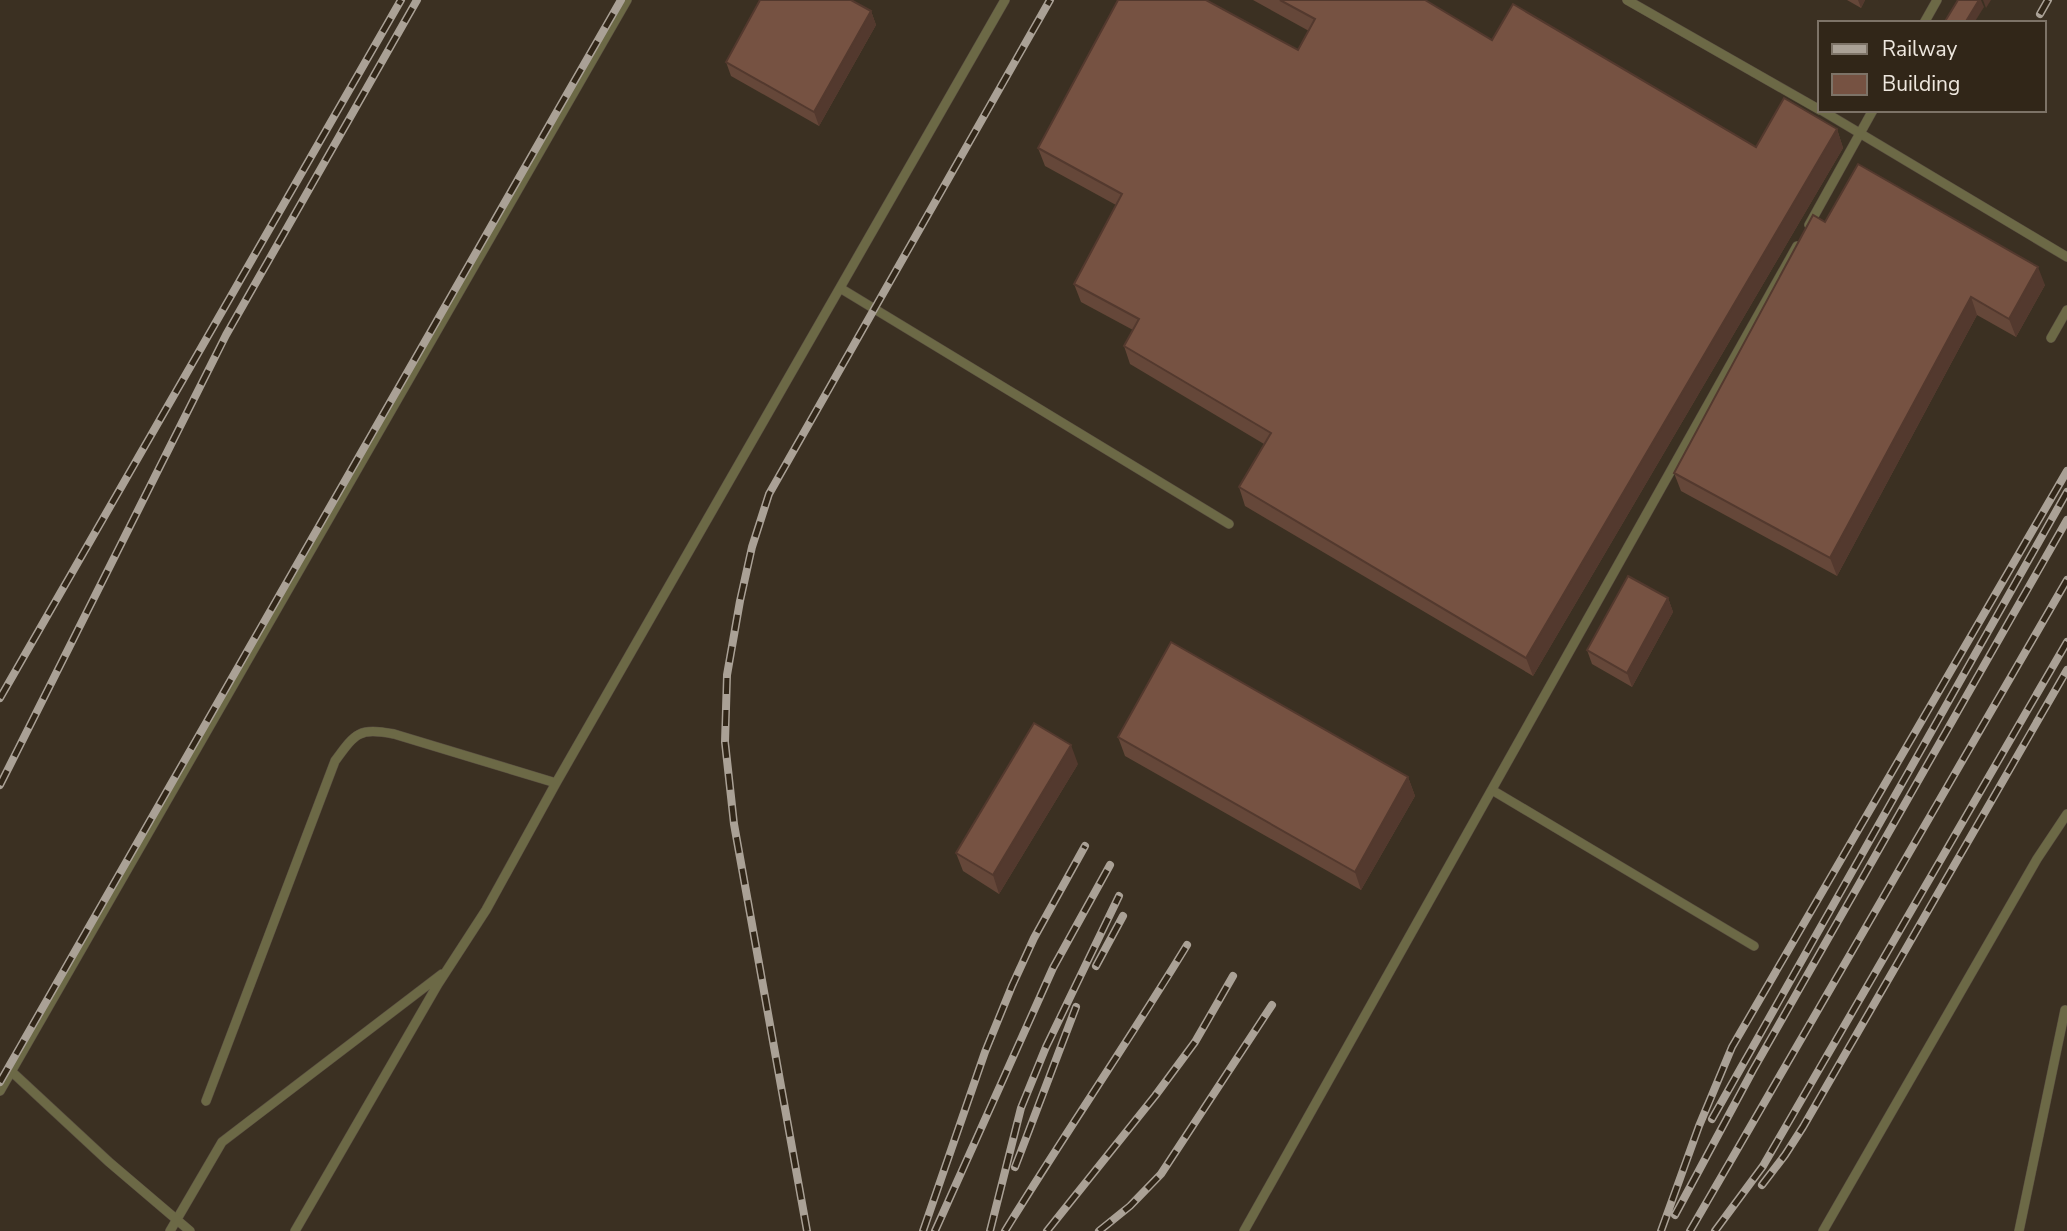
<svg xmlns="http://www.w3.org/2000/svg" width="2067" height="1231" font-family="'Nunito Sans',sans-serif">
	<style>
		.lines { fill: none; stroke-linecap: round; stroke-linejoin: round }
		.lane-casing { stroke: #584d40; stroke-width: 10 }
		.lane { stroke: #6c6946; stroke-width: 9 }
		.rail-casing { stroke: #aaa196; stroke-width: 8 }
		.rail { stroke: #312618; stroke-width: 5; stroke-dasharray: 16; stroke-linecap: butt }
		.wall { fill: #654739 }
		.shaded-wall { fill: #53392e }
		.building { fill: #765242; stroke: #53392e; stroke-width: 2 }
	</style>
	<rect width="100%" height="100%" fill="#3b3022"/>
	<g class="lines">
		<defs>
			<path id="lane" d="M1627,0L1820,110
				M1924,23L1937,0
				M1821,110L2067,257
				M1809,225L1873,110
				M840,288L1229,524
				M2051,338L2067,310
				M1492,790L1754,946
				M11,1071L109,1162L190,1231
				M0,1091L627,0
				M206,1101L335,761C356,732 359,728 394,734L556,783
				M170,1231L222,1142L442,974
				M295,1231L438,984L486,910L556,783L1005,0
				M1244,1231L1797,246
				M1823,1231L2037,859L2067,814
				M2019,1231L2065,1010"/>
		</defs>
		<use href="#lane" class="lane-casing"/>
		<use href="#lane" class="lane"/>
		<defs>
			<path id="rail" d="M2040,14L2048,0
				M0,698L401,0
				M0,785L226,335L417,0
				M1096,966L1123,916
				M0,1082L621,0
				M1712,1119L2067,492
				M1015,1167L1076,1007
				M1762,1185L1785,1155L1803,1127L2067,670
				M1675,1215L1753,1070L2067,520
				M807,1231L734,824L725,742L727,675L740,601L752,547L769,494L1050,0
				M923,1231L985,1052L1012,986L1034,938L1085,846
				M935,1231L1053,968L1110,865
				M990,1231L1021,1108L1046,1047L1119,896
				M1005,1231C1064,1135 1128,1042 1187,945
				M1047,1231L1155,1096L1195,1042L1233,976
				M1099,1231L1130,1206L1161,1174L1272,1005
				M1661,1231L1699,1126L1732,1047L2067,471
				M1690,1231L2067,580
				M1715,1231L1763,1166L2067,642"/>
		</defs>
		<use href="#rail" class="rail-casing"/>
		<use href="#rail" class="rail"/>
	</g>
	<path class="wall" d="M1253,0H1425L1492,40L1756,147L1837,129L1843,148L1533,676L1245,506L1239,487L1264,444L1130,364L1124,346L1133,330L1081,302L1074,284L1116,205L1045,166L1038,148L1298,50L1309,31Z
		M1847,0H1865L1861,8Z
		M871,11L876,25L819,126L731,76L726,62Z
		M1825,222L2045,285L2016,337L1977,315L1837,576L1681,491L1674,473Z
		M1668,598L1673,612L1632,687L1592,664L1587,650Z
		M1118,737L1408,777L1415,796L1361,890L1125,756Z
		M1078,764L999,894L963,871L956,853Z"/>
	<path class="shaded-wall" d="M1858,0H1865L1861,8Z
		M1979,0H1981L1984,7L1974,23H1965Z
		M1983,0H1991L1986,8Z
		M871,11L876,25L819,126L814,112Z
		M1837,129L1843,148L1533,676L1526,658Z
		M2038,267L2045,285L2016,337L2009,319Z
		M1971,297L1977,315L1837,576L1830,558Z
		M1668,598L1673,612L1632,687L1627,673Z
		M1071,745L1078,764L999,894L993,875Z
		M1408,777L1415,796L1361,890L1355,872Z"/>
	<path class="building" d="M760,0H851L871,11L814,112L726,62Z
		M1118,0H1206L1298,50L1315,19L1280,0H1425L1492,40L1513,4L1756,147L1784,98L1837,129L1526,658L1239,487L1271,433L1124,346L1139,319L1074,284L1122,194L1038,148Z
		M1958,0H1979L1965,23H1944Z
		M1858,164L2038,267L2009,319L1971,297L1830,558L1674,473L1813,215L1825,222Z
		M1628,576L1668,598L1627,673L1587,650Z
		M1171,642L1408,777L1355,872L1118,737Z
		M1034,723L1071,745L993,875L956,853Z"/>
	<rect x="1818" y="21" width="228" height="91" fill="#312618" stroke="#7d7367" stroke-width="2"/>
	<rect x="1832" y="44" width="35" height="10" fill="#aaa196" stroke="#7d7367" stroke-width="2"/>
	<text x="1882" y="56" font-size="21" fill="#eee7de">Railway</text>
	<rect x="1832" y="74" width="35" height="21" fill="#765242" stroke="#7d7367" stroke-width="2"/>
	<text x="1882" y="91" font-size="21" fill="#eee7de">Building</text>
</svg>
